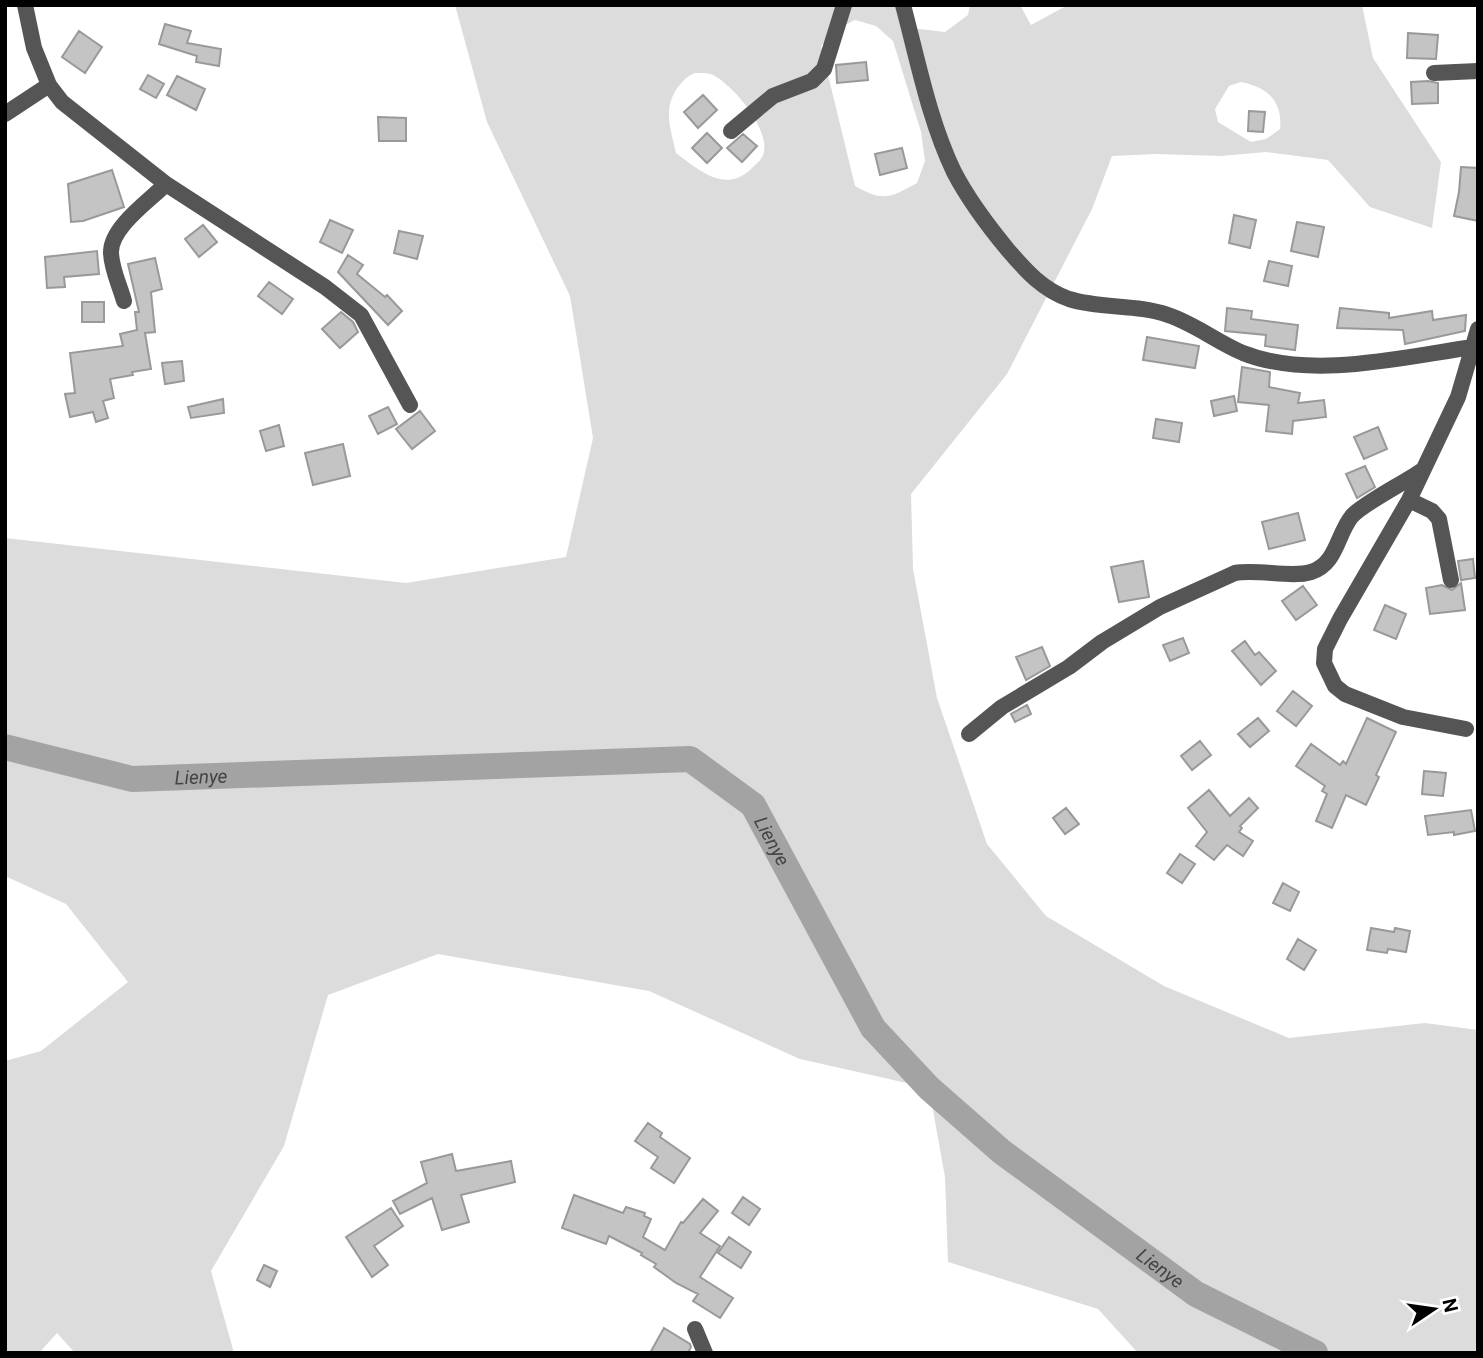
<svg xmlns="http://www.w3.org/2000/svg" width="1483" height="1358" font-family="Roboto,sans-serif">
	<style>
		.green { fill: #dcdcdc; fill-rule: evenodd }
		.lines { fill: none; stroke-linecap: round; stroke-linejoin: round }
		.river { stroke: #a3a3a3; stroke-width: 26 }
		.building { fill: #c4c4c4; stroke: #999; stroke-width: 2 }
		.minor { stroke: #555; stroke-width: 16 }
		.labels { text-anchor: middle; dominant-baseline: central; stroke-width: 5; stroke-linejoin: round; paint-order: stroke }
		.water-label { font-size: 19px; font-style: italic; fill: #444; stroke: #fff }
	</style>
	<rect width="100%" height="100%" fill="#fff"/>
	<path class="green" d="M455,5H895L911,28L945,32L968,15L970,5H1020L1031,25L1068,5H1362L1373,58L1441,162L1432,228L1370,207L1328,160L1266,152L1221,156L1156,154L1112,156L1092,209L1007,374L911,494L913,569L937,698L987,844L1046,916L1164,986L1289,1038L1425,1023L1478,1030V1353H1138L1098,1309L948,1262L945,1177L929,1088L800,1059L649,991L438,954L328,995L284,1146L211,1271L234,1353H75L57,1333L39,1353H5V1061L41,1051L128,982L66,904L5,876V538L406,583L566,557L593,438L570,296L487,122ZM855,20L876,26L893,41L921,132L925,161L917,183C890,198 883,202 855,186L821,46L835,30ZM695,73C700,73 707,73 711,74C732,83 775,134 762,157C760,161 754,166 751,169C725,194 699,170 676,153C671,129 662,109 678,87C684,80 687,76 695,73ZM1241,82C1267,87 1283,101 1280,129L1266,139L1251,142L1218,122L1215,109L1229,86Z"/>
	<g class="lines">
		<path class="river" id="s1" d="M5,747L132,779L690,759L753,805L873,1028L929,1088L1002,1152L1196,1294L1315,1353"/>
	</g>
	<path class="building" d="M165,24L191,31L187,43L221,49L219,66L196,62L197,56L159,44Z
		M79,31L102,47L85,73L62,57Z
		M1408,33L1438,35L1436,59L1407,58Z
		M866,62L868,80L837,83L836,65Z
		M148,75L164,84L156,98L140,89Z
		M177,76L205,89L196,110L167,95Z
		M1428,81L1438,83V103L1412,104L1411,82Z
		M703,95L717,110L698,128L684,112Z
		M1249,111L1265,112L1263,132L1248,131Z
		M378,117L406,118V141H379Z
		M707,133L722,148L707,163L692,148Z
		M743,134L757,146L742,162L727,148Z
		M902,148L907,168L880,175L875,154Z
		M1461,167L1478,168V221L1454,216L1459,192Z
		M112,170L124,207L83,221L71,222L68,184Z
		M1234,215L1256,220L1250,248L1229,243Z
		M330,220L353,230L342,253L320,242Z
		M1297,222L1324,227L1318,257L1291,251Z
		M203,225L217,242L199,257L185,239Z
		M399,231L423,236L417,259L394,253Z
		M97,251L99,274L64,277L65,287L47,288L45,257Z
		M348,255L363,265L357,274L385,297L387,295L402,311L388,325L338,272Z
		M155,258L162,289L151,292L155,332L145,333L151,369L132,372L133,375L110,379L114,398L103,401L108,418L96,422L93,412L70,417L65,394L75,393L70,353L123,346L120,334L137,330L135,312H139L128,264Z
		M1269,261L1292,266L1288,286L1264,281Z
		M269,282L293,299L282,314L258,296Z
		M82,302H104V322H82Z
		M1227,308L1252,311L1251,319L1298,325L1295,350L1265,346L1266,335L1225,331Z
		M1340,308L1389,313V318L1432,311L1433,320L1466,315L1465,331L1405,344L1403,330L1337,328Z
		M341,312L353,322L358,332L340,348L322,329Z
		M1147,337L1199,346L1195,368L1143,360Z
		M182,361L184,381L165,384L162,363Z
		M1242,367L1270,372L1269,387L1300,393L1298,403L1324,400L1326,417L1293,421L1292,434L1266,431L1269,405L1238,402Z
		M1234,396L1237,411L1214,416L1211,401Z
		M223,399L224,413L191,418L188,407Z
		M388,407L397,424L378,434L369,416Z
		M420,411L435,431L412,449L396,429Z
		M1156,419L1182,423L1179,442L1153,438Z
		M279,425L284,446L266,451L260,431Z
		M1378,427L1387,449L1364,459L1354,437Z
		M343,444L350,476L313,485L305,453Z
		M1365,466L1375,487L1357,498L1346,474Z
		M1298,513L1305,540L1269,549L1262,522Z
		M1473,559L1475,578L1461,580L1458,561Z
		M1143,561L1149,597L1119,602L1111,567Z
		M1461,583L1465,610L1430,614L1426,588L1442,585L1452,590Z
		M1303,586L1317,605L1296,620L1282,601Z
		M1385,605L1406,614L1396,639L1374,630Z
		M1183,638L1189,653L1170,661L1163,645Z
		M1245,641L1255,655L1259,652L1276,671L1261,685L1232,651Z
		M1042,647L1050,666L1026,680L1016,657Z
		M1293,691L1312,706L1296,726L1277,711Z
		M1027,705L1031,714L1015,722L1011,714Z
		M1258,718L1269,731L1250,747L1238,734Z
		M1367,718L1396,732L1376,775L1379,777L1366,805L1346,795L1332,828L1316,821L1327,794L1322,791L1325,786L1296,766L1311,744L1340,765L1343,761L1346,764Z
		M1200,741L1211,755L1192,770L1181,756Z
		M1424,771L1446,773L1443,796L1422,794Z
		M1209,790L1230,816L1249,798L1258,808L1240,826L1242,828L1239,832L1253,841L1243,856L1227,845L1214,860L1196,846L1207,832L1188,808Z
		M1066,808L1079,824L1065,834L1053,818Z
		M1471,810L1475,831L1454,835V832L1428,835L1425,816Z
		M1180,854L1195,864L1182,883L1167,873Z
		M1283,883L1299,892L1290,911L1273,903Z
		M1371,928L1394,932L1395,928L1410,931L1406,952L1388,949L1387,953L1367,950Z
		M1298,939L1316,950L1304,970L1287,959Z
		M648,1123L662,1133L660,1137L690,1158L674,1183L651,1168L658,1157L635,1141Z
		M452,1154L456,1171L511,1161L515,1182L461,1195L469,1222L442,1230L432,1198L400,1214L393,1201L427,1183L421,1162Z
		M574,1195L623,1213L626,1207L645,1213L644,1216L651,1219L643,1237L665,1250L681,1222L683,1223L703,1199L718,1211L700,1233L720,1246L700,1277L733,1298L720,1318L693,1301L698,1294L676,1283L654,1267L656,1264L641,1255L642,1253L609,1236L606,1244L562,1228Z
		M743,1197L760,1209L749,1225L732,1213Z
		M391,1208L403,1226L374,1246L388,1265L372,1277L346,1237Z
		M729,1237L751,1252L741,1268L718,1253Z
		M264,1265L277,1271L270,1287L257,1280Z
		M664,1328L690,1344L691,1347L688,1353H650Z"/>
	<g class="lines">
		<path class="minor" d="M25,5L34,48L49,85L62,102L166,184L325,287L361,315L410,405
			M903,5C918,61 929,120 954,172C968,199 989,227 1008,250C1026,271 1043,290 1069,299C1101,309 1137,304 1168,315C1195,324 1217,342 1243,353C1311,380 1403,357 1473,347
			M1434,73L1478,71
			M5,114L49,85
			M731,131L773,96L812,81L824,69L844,5
			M124,301C120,286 111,268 111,252C111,227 149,201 166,184
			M1409,500L1432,511L1439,519L1451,580
			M1466,729L1403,717L1345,694L1335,686L1324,663L1325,649L1340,619L1409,500L1458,397L1478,329
			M969,734L1002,707L1069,667L1102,642L1160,607L1235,573C1258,569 1292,578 1311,572C1337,564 1337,534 1352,516C1364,503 1404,483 1421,471
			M695,1329L705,1353"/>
	</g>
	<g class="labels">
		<g class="water-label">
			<text stroke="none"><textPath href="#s1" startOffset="200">Lienye</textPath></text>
			<text stroke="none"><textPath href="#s1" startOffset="808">Lienye</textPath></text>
			<text stroke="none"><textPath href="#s1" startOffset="1396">Lienye</textPath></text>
		</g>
	</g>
	<rect width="1483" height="1358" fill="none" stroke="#000000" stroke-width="14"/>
	<g transform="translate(1434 1309) rotate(77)" stroke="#ffffff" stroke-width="5" paint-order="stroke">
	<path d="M0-5L12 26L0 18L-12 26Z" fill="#000000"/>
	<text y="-10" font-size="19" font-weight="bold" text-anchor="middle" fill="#000000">N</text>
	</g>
</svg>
